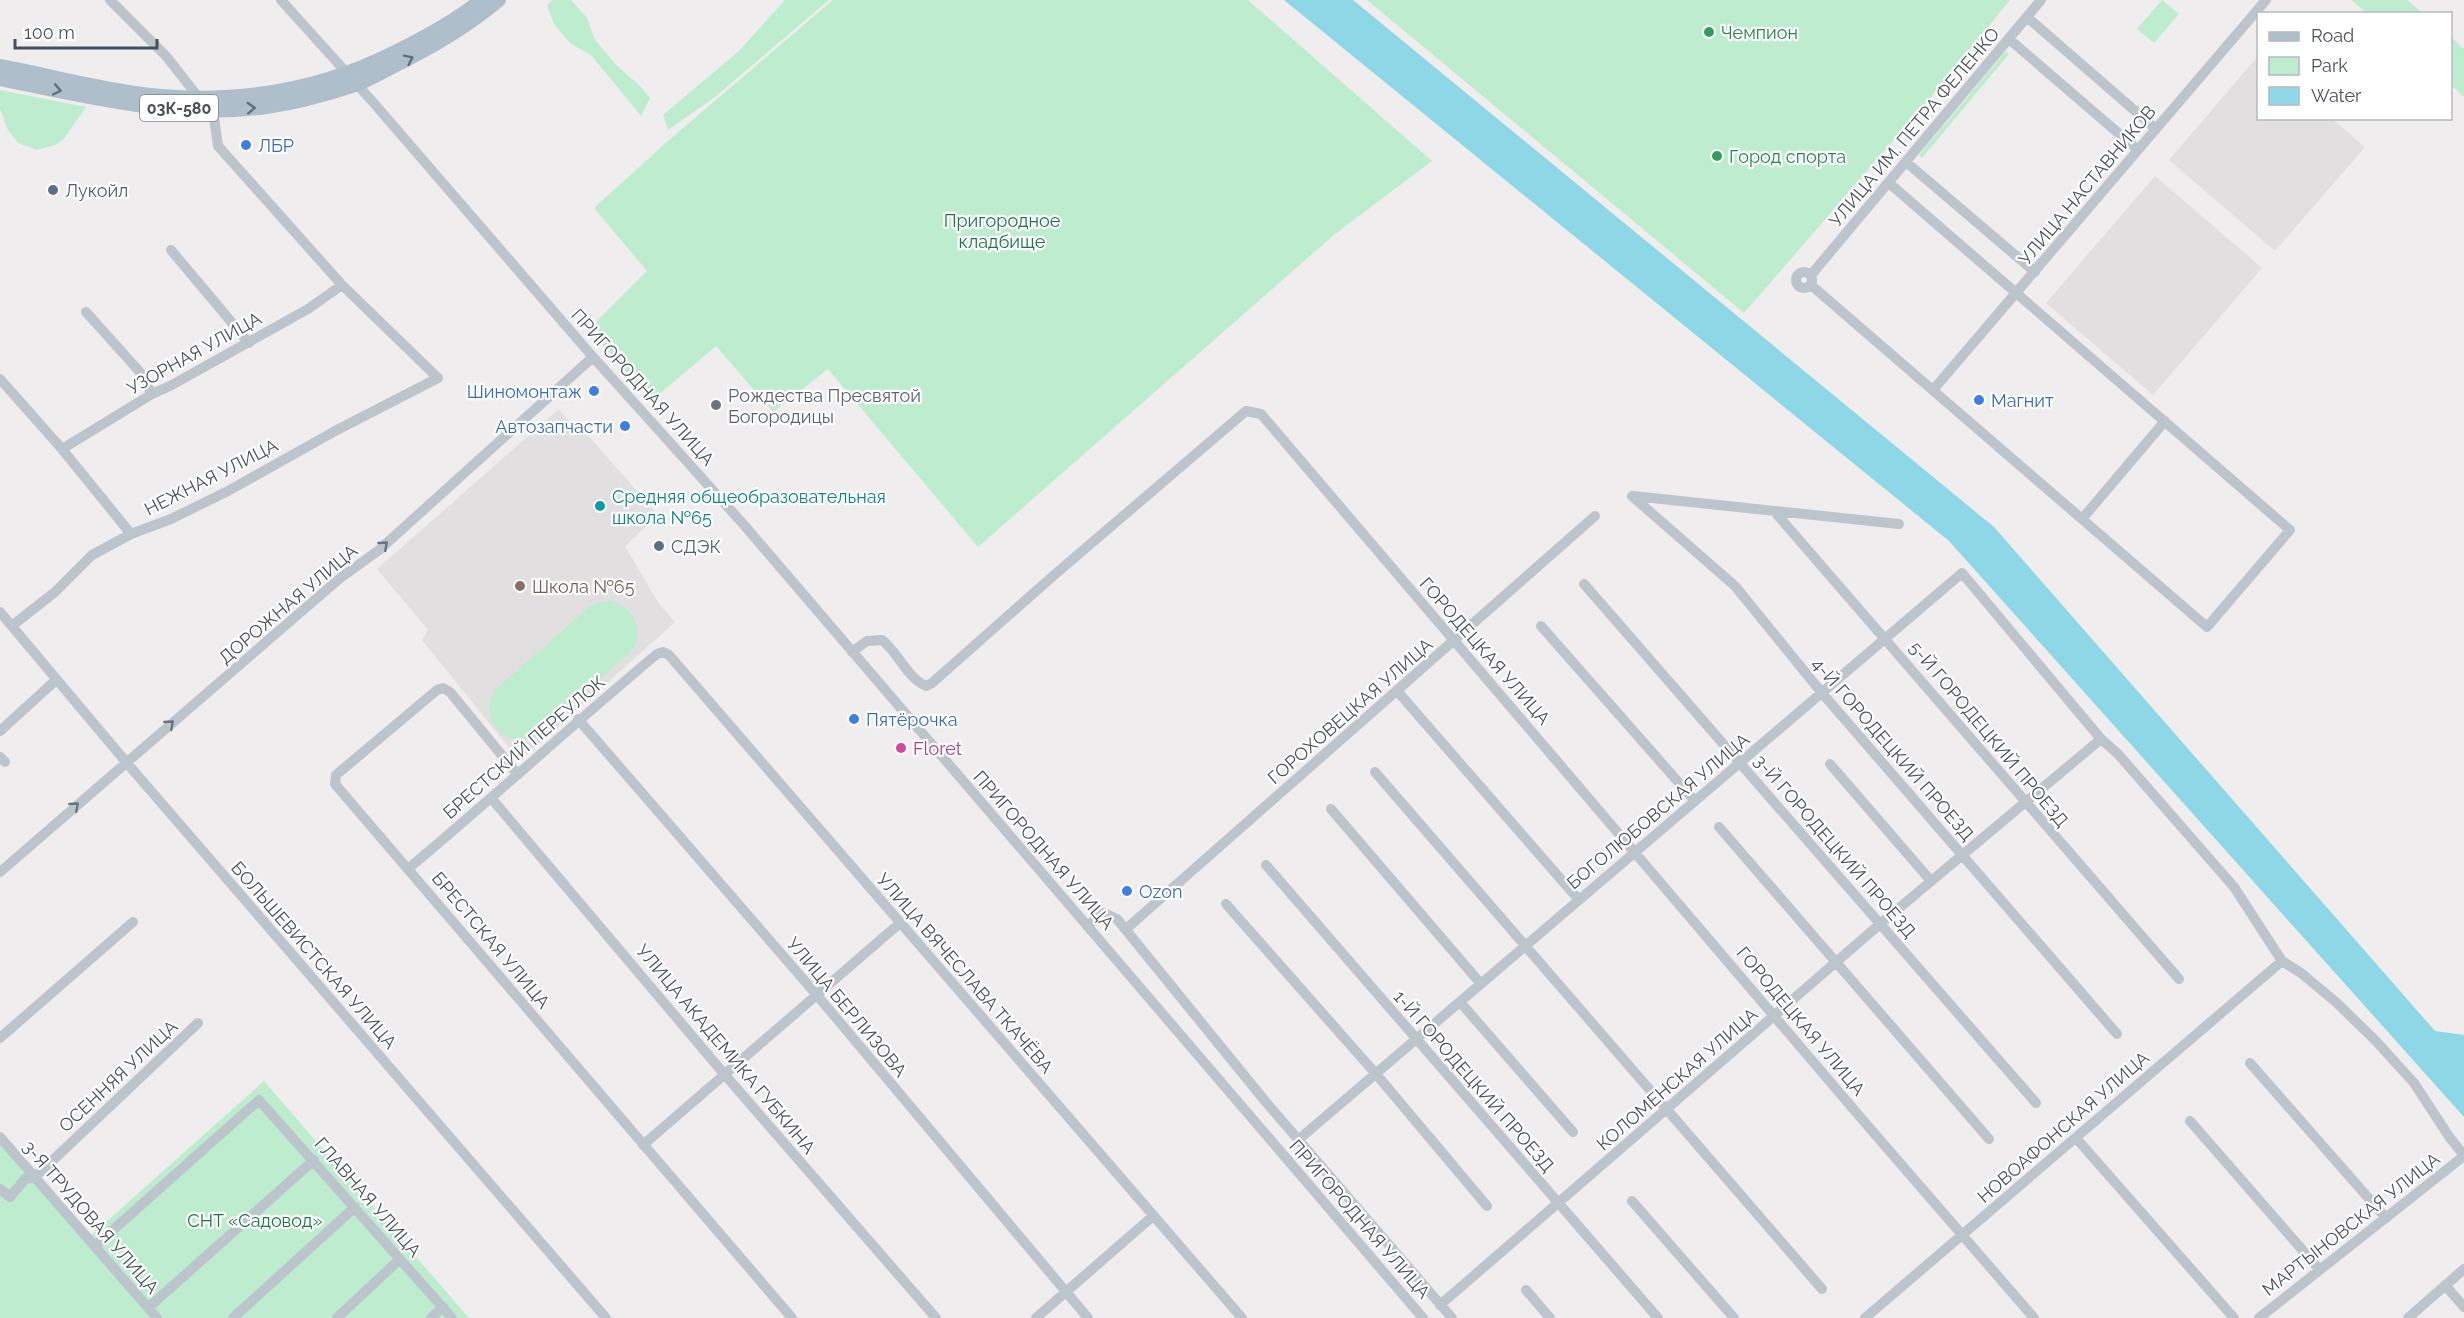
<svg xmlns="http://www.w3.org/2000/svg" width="2464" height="1318" font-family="Raleway,sans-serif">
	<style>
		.education { fill: #e1dfdf }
		.green { fill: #beecce }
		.water { fill: #8ed7e6 }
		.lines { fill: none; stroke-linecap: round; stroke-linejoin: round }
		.minor { stroke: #bdc5cc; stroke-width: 10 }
		.major { stroke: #afbecb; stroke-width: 14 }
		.oneway { stroke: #616c76 }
		.oneway2 { stroke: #6a747c }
		.leisure-dot { fill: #2e9e5b; stroke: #fff; stroke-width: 2 }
		.shop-dot { fill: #3f7fe0; stroke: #fff; stroke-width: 2 }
		.service-dot { fill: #5c6f8a; stroke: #fff; stroke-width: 2 }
		.worship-dot { fill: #6b7280; stroke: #fff; stroke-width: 2 }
		.culture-dot { fill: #0f9aa8; stroke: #fff; stroke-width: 2 }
		.education-dot { fill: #8d6e63; stroke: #fff; stroke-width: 2 }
		.hotel-dot { fill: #d1479c; stroke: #fff; stroke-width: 2 }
		.labels { text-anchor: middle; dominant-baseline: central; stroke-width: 4.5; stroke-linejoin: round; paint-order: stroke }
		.shield { fill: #fff; stroke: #7e858c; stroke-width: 1.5 }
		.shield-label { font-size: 16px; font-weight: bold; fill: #47515a }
		.leisure-label { font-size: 18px; fill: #27864d; stroke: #fff; text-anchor: start }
		.street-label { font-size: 18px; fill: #47515a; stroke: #fff }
		.shop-label { font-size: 18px; fill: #366cbe; stroke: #fff; text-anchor: start }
		.service-label { font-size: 18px; fill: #4e5e75; stroke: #fff; text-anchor: start }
		.park-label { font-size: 18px; fill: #1c7646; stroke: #fff }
		.worship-label { font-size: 18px; fill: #5b616d; stroke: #fff; text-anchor: start }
		.culture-label { font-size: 18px; fill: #0d838f; stroke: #fff; text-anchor: start }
		.education-label { font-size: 18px; fill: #785e54; stroke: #fff; text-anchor: start }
		.hotel-label { font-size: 18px; fill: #b23c85; stroke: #fff; text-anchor: start }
	</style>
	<rect width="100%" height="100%" fill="#f0edee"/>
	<path class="education" d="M2258,56V118L2332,119L2365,147L2275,251L2169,160Z
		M2155,176L2262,268L2153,395L2046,303Z
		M559,409L575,428L579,425L658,515L625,546L659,604L675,622L520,761L422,640L428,630L377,569Z"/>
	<path class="green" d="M552,0H571L587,18L595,40L616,65L639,85L650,98L641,116L591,55L570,43L554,24L547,5Z
		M785,0H829L715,97L668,130L663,115L739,51Z
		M833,0H1248L1432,161L1335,234L978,547L828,369L773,412L716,346L651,401L589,329L647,271L594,208L669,140Z
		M1367,0H2010L1926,103L1744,313Z
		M2162,0L2179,14L2154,43L2137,29Z
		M2351,0H2407L2423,13H2367Z
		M2451,37L2464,49V97L2451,85Z
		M2006,51L2009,54L1922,158L1919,155Z
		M0,90L86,107L64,139L55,145L37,150L18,143L8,130L0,109Z
		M607,601C632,604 647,630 631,652L535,736C505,751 477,717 495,690L588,608L597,603Z
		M264,1081L469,1318H0V1137L88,1238Z"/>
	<path class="water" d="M1284,0H1353L1994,527L2435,1031L2464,1035V1117L1949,541Z"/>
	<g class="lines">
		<path class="minor" d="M110,0L166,56L199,98
			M281,0L372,101L593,357L744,525L1423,1318
			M2027,17L2156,129
			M2009,39L2138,150
			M1906,162L2035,272
			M171,250L249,343
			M1796 280a8 8 0 1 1 16 0a8 8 0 1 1-16 0Z
			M1811,275L2041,0
			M1811,285L2207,627L2290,530L1889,183
			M86,312L139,371L152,394
			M0,379L62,449L131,534
			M1933,390L2266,0
			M62,449L152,394L170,386L308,309L342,285
			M1632,496L1735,586L1822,693L2117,1034
			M1633,496L1899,524
			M1774,511L2179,979
			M2082,519L2165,421
			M1584,584L2036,1103
			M0,612L126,762L606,1318
			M13,625L55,592L92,555L131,534L171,519L228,491L335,431L438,378L342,285L218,146L213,110
			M1541,626L1695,801
			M852,652L867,641L882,640C898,652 907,678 926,686L932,683L1053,576L1246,411L1261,414L1861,1118L2034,1318
			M1398,692L1579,900
			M578,719L816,994L1088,1318
			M0,731L56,680
			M0,757L5,762
			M1830,764L1931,881
			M1375,772L1822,1289
			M518,775L450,692L443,688L437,690L336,775L335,784L792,1318
			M492,799L725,1075L936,1318
			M1331,809L1481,984
			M1719,827L1989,1139
			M1266,865L1658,1318
			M409,868C493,798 573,724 657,654L663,652L669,655L1242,1318
			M0,872L339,579L379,550L593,357
			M1226,904L1376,1074L1487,1206
			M1087,926L1104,913L1117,919L1265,1101L1452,1318
			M1126,929L1595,516
			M1460,1002L1573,1132
			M0,1038L133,922
			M2250,1063L2386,1218
			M2190,1121L2320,1270
			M0,1137L157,1318
			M2076,1138L2234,1318
			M1298,1140L1962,573L2101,739L2118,754L2234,887L2282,961L2301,973L2337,1003L2376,1041L2414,1083L2450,1138L2464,1155
			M643,1145L900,923
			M0,1189L10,1197L25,1179L35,1177L198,1023
			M1632,1201L1734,1318
			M95,1246L259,1100L452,1318
			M2445,1285L2464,1307
			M1526,1290L1550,1318
			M1440,1305L1880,924L2101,739
			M148,1308L314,1160
			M233,1318L355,1207
			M337,1318L400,1259
			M431,1318L443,1307
			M1036,1318L1153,1216
			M1865,1318L2282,961
			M2259,1318L2464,1156
			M2408,1318L2464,1269"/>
		<path class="major" d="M0,66C53,76 107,91 161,96C246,103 324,89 399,50C427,36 457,20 481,0
			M0,79C86,96 178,120 266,107C294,103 328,94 355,85C369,80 382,72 396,65C433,47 467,27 499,0"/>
	</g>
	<defs><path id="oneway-chevron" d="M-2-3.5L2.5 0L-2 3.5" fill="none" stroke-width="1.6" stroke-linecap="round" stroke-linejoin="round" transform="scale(1.5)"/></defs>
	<g class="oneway">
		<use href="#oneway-chevron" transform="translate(409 59) rotate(-26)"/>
		<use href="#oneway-chevron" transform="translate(57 90) rotate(12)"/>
		<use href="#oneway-chevron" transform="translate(251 108) rotate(-3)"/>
	</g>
	<g class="oneway2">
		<use href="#oneway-chevron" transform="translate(384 545) rotate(-41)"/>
		<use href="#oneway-chevron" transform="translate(170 724) rotate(-41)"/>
		<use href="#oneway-chevron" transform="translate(75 806) rotate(-41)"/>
	</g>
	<g class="leisure-dot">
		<circle cx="1709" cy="32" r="6"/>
		<circle cx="1717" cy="156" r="6"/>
	</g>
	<g class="shop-dot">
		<circle cx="246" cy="145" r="6"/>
		<circle cx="594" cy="391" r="6"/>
		<circle cx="1979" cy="400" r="6"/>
		<circle cx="625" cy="426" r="6"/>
		<circle cx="854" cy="719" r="6"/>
		<circle cx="1127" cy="891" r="6"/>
	</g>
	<g class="service-dot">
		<circle cx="53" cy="190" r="6"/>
		<circle cx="659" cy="546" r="6"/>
	</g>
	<circle class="worship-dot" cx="716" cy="405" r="6"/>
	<circle class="culture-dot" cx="600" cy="506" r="6"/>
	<circle class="education-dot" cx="520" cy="586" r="6"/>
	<circle class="hotel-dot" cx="901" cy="748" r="6"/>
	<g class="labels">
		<rect class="shield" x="140" y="95" width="78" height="26" rx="4.5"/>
		<g class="shield-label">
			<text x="179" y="108">03К-580</text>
		</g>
		<g class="leisure-label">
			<text x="1721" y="32">Чемпион</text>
			<text x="1729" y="156">Город спорта</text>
		</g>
		<g class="street-label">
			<text transform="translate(1914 127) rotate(-50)">УЛИЦА ИМ. ПЕТРА ФЕЛЕНКО</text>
			<text transform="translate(2087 185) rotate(-50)">УЛИЦА НАСТАВНИКОВ</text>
			<text transform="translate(194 353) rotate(-29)">УЗОРНАЯ УЛИЦА</text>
			<text transform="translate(643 387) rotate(48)">ПРИГОРОДНАЯ УЛИЦА</text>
			<text transform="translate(211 477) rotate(-27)">НЕЖНАЯ УЛИЦА</text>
			<text transform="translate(288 604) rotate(-40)">ДОРОЖНАЯ УЛИЦА</text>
			<text transform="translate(1485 651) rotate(49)">ГОРОДЕЦКАЯ УЛИЦА</text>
			<text transform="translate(1350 711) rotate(-41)">ГОРОХОВЕЦКАЯ УЛИЦА</text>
			<text transform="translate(1989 734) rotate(50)">5-Й ГОРОДЕЦКИЙ ПРОЕЗД</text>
			<text transform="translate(524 747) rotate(-41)">БРЕСТСКИЙ ПЕРЕУЛОК</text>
			<text transform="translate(1893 749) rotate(49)">4-Й ГОРОДЕЦКИЙ ПРОЕЗД</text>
			<text transform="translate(1658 811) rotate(-40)">БОГОЛЮБОВСКАЯ УЛИЦА</text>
			<text transform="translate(1835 846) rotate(49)">3-Й ГОРОДЕЦКИЙ ПРОЕЗД</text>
			<text transform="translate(1044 850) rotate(49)">ПРИГОРОДНАЯ УЛИЦА</text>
			<text transform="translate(491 940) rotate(50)">БРЕСТСКАЯ УЛИЦА</text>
			<text transform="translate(314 955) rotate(49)">БОЛЬШЕВИСТСКАЯ УЛИЦА</text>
			<text transform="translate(965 973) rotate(49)">УЛИЦА ВЯЧЕСЛАВА ТКАЧЁВА</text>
			<text transform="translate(847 1007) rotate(50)">УЛИЦА БЕРЛИЗОВА</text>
			<text transform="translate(1801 1021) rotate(50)">ГОРОДЕЦКАЯ УЛИЦА</text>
			<text transform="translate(726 1049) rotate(50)">УЛИЦА АКАДЕМИКА ГУБКИНА</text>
			<text transform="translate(118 1076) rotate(-43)">ОСЕННЯЯ УЛИЦА</text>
			<text transform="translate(1677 1079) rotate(-41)">КОЛОМЕНСКАЯ УЛИЦА</text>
			<text transform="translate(1474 1081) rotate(49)">1-Й ГОРОДЕЦКИЙ ПРОЕЗД</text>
			<text transform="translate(2063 1127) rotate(-41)">НОВОАФОНСКАЯ УЛИЦА</text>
			<text transform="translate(368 1197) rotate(49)">ГЛАВНАЯ УЛИЦА</text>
			<text transform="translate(91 1217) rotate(49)">3-Я ТРУДОВАЯ УЛИЦА</text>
			<text transform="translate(1360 1219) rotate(49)">ПРИГОРОДНАЯ УЛИЦА</text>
			<text transform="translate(2351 1224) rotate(-38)">МАРТЫНОВСКАЯ УЛИЦА</text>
		</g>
		<g class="shop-label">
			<text x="258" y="145">ЛБР</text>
			<text x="582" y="391" text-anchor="end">Шиномонтаж</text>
			<text x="1991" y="400">Магнит</text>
			<text x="613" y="426" text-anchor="end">Автозапчасти</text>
			<text x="866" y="719">Пятёрочка</text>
			<text x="1139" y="891">Ozon</text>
		</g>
		<g class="service-label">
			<text x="65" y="190">Лукойл</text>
			<text x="671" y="546">СДЭК</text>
		</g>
		<g class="park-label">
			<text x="1002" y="220">Пригородное<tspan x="1002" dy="21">кладбище</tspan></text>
			<text x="255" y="1220">СНТ «Садовод»</text>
		</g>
		<g class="worship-label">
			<text x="728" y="395">Рождества Пресвятой<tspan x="728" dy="21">Богородицы</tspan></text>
		</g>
		<g class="culture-label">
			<text x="612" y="496">Средняя общеобразовательная<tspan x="612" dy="21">школа №65</tspan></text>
		</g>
		<g class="education-label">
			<text x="532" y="586">Школа №65</text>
		</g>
		<g class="hotel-label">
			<text x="913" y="748">Floret</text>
		</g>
	</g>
	<rect x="2257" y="12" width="195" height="108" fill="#ffffff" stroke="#b5b9bd" stroke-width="1.5"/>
	<rect x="2269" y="32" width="30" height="9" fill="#afbecb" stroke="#b5b9bd" stroke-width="1.5"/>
	<text x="2311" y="42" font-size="18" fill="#47515a">Road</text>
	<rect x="2269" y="57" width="30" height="18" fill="#beecce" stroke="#b5b9bd" stroke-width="1.5"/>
	<text x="2311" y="72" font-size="18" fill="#47515a">Park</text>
	<rect x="2269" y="87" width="30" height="18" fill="#8ed7e6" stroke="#b5b9bd" stroke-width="1.5"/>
	<text x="2311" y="102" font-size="18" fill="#47515a">Water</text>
	<path d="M15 39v9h142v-9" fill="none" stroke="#47515a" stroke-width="3"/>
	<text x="24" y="39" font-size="18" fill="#47515a" stroke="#ffffff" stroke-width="4.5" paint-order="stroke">100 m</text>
</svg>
